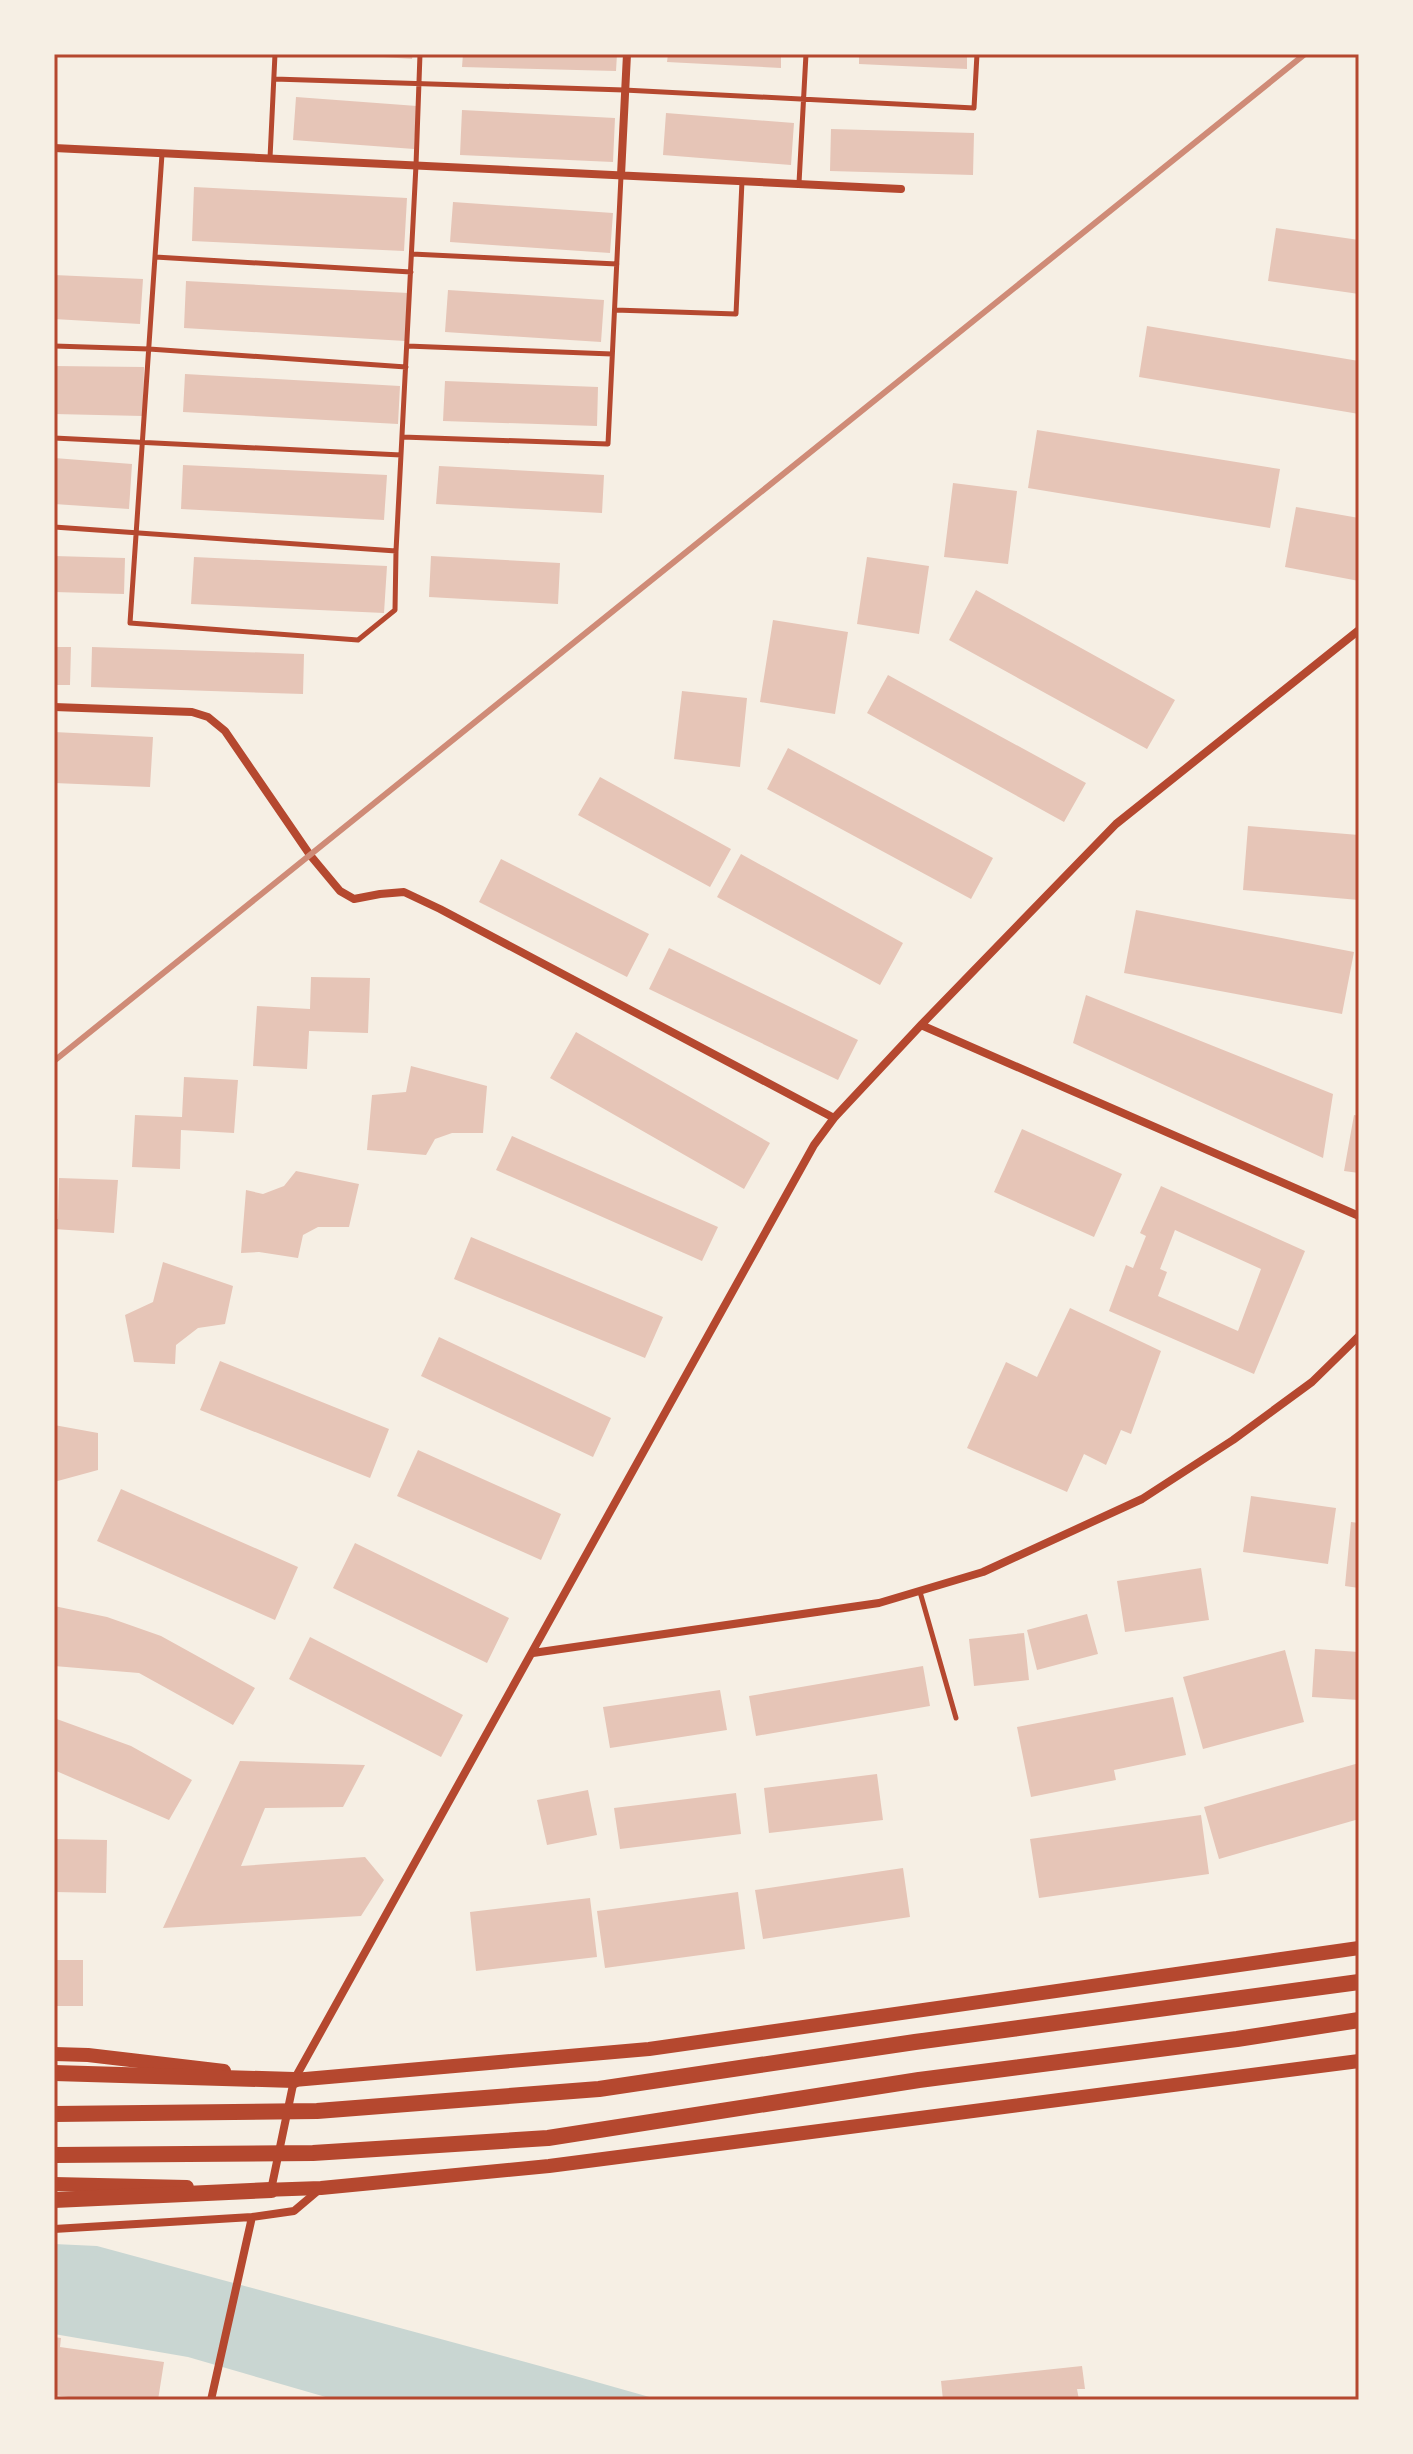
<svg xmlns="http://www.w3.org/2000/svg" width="1413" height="2454" font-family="Mulish,sans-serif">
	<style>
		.water { fill: #c9d6d2 }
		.building { fill: #e6c5b7; fill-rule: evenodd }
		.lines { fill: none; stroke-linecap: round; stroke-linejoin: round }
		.service { stroke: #b5482f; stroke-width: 5 }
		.minor { stroke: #b5482f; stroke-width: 8 }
		.secondary { stroke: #b5482f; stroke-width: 14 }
		.trunk { stroke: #b5482f; stroke-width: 16 }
		.rail { stroke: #cf8b77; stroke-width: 6 }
		.neatline { fill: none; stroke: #b5482f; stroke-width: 3 }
	</style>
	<rect width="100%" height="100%" fill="#f6efe4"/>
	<path class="water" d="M54,2244L97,2246L540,2366L660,2400H336L188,2357L54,2334Z"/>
	<path class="building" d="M369,54H413L412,59L369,56Z
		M463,54H617L616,71L462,67Z
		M668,54H781V68L667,62Z
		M859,54H967V69L859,64Z
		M296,97L417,106L414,149L293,140Z
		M462,110L615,118L613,162L460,155Z
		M666,113L794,123L791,165L663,155Z
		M831,129L974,133L973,175L830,171Z
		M194,187L407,198L404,251L192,241Z
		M453,202L613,213L610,253L450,242Z
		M1276,228L1359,240V294L1268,281Z
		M54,275L143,279L140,324L54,319Z
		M186,281L408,293L405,341L184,328Z
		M448,290L604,300L601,342L445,332Z
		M1147,326L1359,361V414L1139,377Z
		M54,366L144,367L143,416L54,414Z
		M185,374L400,386L398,424L183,412Z
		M445,381L598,387L597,426L443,421Z
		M1037,430L1280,469L1270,528L1028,488Z
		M54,458L132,464L129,509L54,504Z
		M183,465L387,475L384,520L181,509Z
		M439,466L604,475L602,513L436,504Z
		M953,483L1017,491L1008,564L944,557Z
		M1296,507L1359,518V581L1285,567Z
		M54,556L125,558L124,594L54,592Z
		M431,556L560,563L558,604L429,597Z
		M194,557L387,566L384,613L191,604Z
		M867,557L929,566L919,634L857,624Z
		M976,590L1175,700L1147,749L949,640Z
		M773,620L848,632L835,714L760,702Z
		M54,647H71L70,685H54Z
		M92,647L304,654L303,694L91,687Z
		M888,675L1086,783L1064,822L867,713Z
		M682,691L747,698L740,767L674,759Z
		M54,732L153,737L150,787L54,783Z
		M788,748L993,858L971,899L767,789Z
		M600,777L731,849L710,887L578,815Z
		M1248,826L1359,835V900L1243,890Z
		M741,854L903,943L880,985L717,897Z
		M501,859L649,934L627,977L479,902Z
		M1136,910L1354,952L1342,1014L1124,973Z
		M669,948L858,1040L838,1080L649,989Z
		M311,977L370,978L368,1033L309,1031L307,1069L253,1066L257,1006L310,1009Z
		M1086,995L1333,1094L1323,1158L1073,1043Z
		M576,1032L770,1143L744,1189L550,1078Z
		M411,1066L487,1086L483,1133H452L435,1139L426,1155L367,1150L372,1095L406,1092Z
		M184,1077L238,1080L234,1133L181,1130L180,1169L132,1167L135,1115L182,1117Z
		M1354,1115L1359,1116V1173L1344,1171Z
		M1022,1129L1122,1174L1094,1237L994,1192Z
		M512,1136L718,1227L702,1261L496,1170Z
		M296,1171L359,1184L349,1227H318L303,1235L298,1258L259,1252L241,1253L246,1190L263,1194L284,1186Z
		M59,1178L118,1180L114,1233L54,1229V1219H58Z
		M1161,1186L1305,1251L1254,1374L1109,1311L1126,1265L1133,1268L1146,1236L1140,1233ZM1175,1230L1261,1269L1238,1331L1158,1296L1167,1272L1160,1269Z
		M471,1237L663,1317L645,1358L454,1279Z
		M163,1262L233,1286L225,1324L198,1328L176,1345L175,1364L134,1362L125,1315L153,1302Z
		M1070,1308L1161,1351L1131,1434L1121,1430L1106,1465L1084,1454L1067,1492L967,1448L1006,1362L1037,1377Z
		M439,1337L611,1418L593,1457L421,1376Z
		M220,1361L389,1429L370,1478L200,1410Z
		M54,1425L98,1433V1470L54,1482Z
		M418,1450L561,1514L541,1560L397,1496Z
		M121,1489L298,1567L275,1620L97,1541Z
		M1251,1496L1336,1508L1328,1564L1243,1552Z
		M1351,1522L1359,1523V1588L1345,1586Z
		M355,1543L509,1618L487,1663L333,1588Z
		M1201,1568L1209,1620L1125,1632L1117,1581Z
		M54,1606L107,1617L161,1636L255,1688L233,1725L139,1673L54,1666Z
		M1087,1614L1098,1654L1037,1670L1027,1630Z
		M1024,1633L1029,1680L974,1686L969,1639Z
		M310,1637L463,1715L441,1757L289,1679Z
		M1315,1649L1359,1652V1700L1312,1697Z
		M1285,1650L1304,1722L1203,1749L1183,1677Z
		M923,1666L930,1706L756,1736L749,1696Z
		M720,1690L727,1730L610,1748L603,1707Z
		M1173,1697L1186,1755L1114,1770L1116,1780L1031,1797L1017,1727Z
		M54,1718L131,1746L192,1780L169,1820L54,1770Z
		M240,1761L365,1765L343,1807L265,1808L241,1866L365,1857L384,1880L361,1916L163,1928Z
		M1359,1763V1819L1219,1859L1204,1807Z
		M877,1774L883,1820L769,1833L764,1788Z
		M588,1790L597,1835L547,1845L537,1800Z
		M736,1793L741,1834L620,1849L614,1808Z
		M1201,1815L1209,1874L1039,1898L1030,1839Z
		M54,1839L107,1840L106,1893L54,1892Z
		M903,1868L910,1917L763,1939L755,1890Z
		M738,1892L745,1949L605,1968L597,1911Z
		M590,1898L597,1957L476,1971L470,1912Z
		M54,1960H83V2006H54Z
		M54,2337L61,2338L60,2347L164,2362L158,2400H90L54,2395Z
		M1082,2366L1085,2389H1077L1079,2400H943L941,2381Z"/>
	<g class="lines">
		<path class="service" d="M274,79L624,90L974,108L977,54
			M162,154L130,623L358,640L395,610L396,551
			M270,158L275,54
			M799,183L806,54
			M412,254L617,264
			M155,257L411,272
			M615,310L736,314L742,181
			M54,346L149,349L406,367
			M407,346L612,354
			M402,437L608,444L621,176
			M54,438L401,455
			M54,527L396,551L416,165L420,54
			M920,1592L956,1718"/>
		<path class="minor" d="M54,148L901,189
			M621,175L627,54
			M54,707L192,712L208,717L225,731L310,855L340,891L354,899L380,894L404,892L440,909L834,1118
			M921,1025L1359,1216
			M533,1653L879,1603L983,1572L1142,1499L1233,1440L1312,1382L1359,1336
			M271,2190L294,2080L814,1145L834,1118L921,1025L1116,824L1359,630
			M54,2229L252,2217L294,2211L320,2189
			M211,2400L252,2217"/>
		<path class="secondary" d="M54,2054L88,2055L224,2071
			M284,2079L294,2080L649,2049L1359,1948
			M54,2184L187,2187
			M263,2190L321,2188L549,2166L1359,2061"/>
		<path class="trunk" d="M54,2073L294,2080
			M54,2114L317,2111L599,2089L915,2042L1359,1982
			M54,2155L313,2153L548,2138L919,2080L1237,2039L1359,2020
			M54,2200L271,2190"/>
		<path class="rail" d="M54,1061L1305,54"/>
	</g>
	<rect width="1413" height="2454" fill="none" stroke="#f6efe4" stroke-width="112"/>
	<rect x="56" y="56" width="1301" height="2342" class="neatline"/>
</svg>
